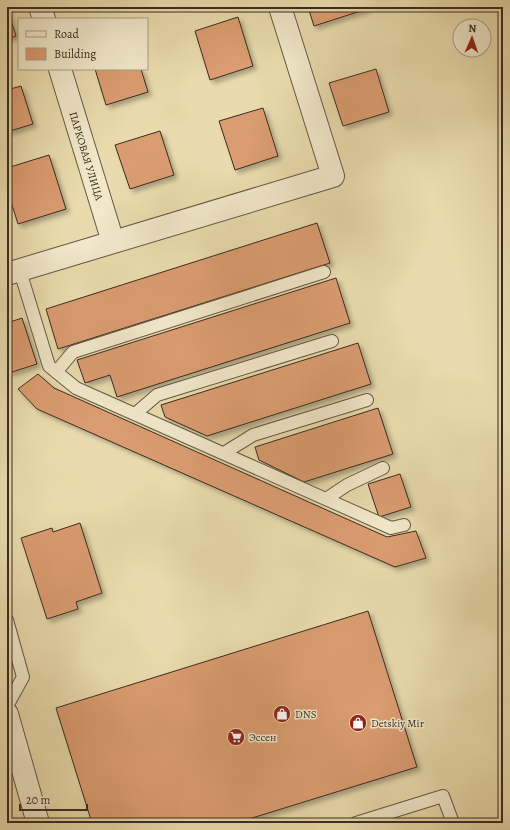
<svg xmlns="http://www.w3.org/2000/svg" width="510" height="830" font-family="Alegreya,serif">
	<style>
		.building { fill: #da9c70; stroke: #3a2c22; filter: url(#shadow) }
		.lines { fill: none; stroke-linecap: round; stroke-linejoin: round }
		.lane-casing { stroke: #665845; stroke-width: 14 }
		.street-casing { stroke: #665845; stroke-width: 24 }
		.lane { stroke: #f1e8ca; stroke-width: 12 }
		.street { stroke: #f1e8ca; stroke-width: 22 }
		.labels { text-anchor: middle; dominant-baseline: central; stroke-width: 3; stroke-linejoin: round; paint-order: stroke }
		.street-label { font-size: 11px; fill: #3a2c22; stroke: #f1e8ca }
		.poi-label { font-size: 11px; fill: #3a2c22; stroke: #f1e8ca; text-anchor: start }
	</style>
	<defs>
		<filter id="shadow"><feDropShadow dx="3.5" dy="3.5" stdDeviation="2" flood-color="#0004"/></filter>
	</defs>
	<rect width="100%" height="100%" fill="#e9dbad"/>
	<filter id="stains"><feTurbulence type="fractalNoise" baseFrequency=".005" numOctaves="4"/><feColorMatrix values="0 0 0 0 .2 0 0 0 0 .09 0 0 0 0 .02 0 0 0 .5 -.17"/></filter>
	<radialGradient id="worn" r=".72"><stop offset=".6" stop-color="#630" stop-opacity="0"/><stop offset="1" stop-color="#630" stop-opacity=".3"/></radialGradient>
	<path class="building" d="M308,7H367V9L314,26Z
		M7,8L16,36L7,39Z
		M238,17L253,66L210,80L195,31Z
		M95,69H141L148,92L106,105Z
		M376,69L389,112L343,126L329,83Z
		M21,86L33,124L7,132V90Z
		M263,108L278,156L235,170L219,121Z
		M160,131L174,175L130,189L115,145Z
		M49,155L66,209L18,224L7,189V168Z
		M317,223L330,263L58,349L46,309Z
		M336,278L350,323L117,397L110,375L85,383L77,360Z
		M22,318L37,364L9,373L7,366V323Z
		M358,343L371,384L207,436L165,417L161,405Z
		M38,374L54,388L387,537L416,531L426,558L395,567L37,409L18,389Z
		M378,408L393,454L304,482L259,460L255,447Z
		M400,474L411,507L379,517L368,484Z
		M80,523L102,593L76,602L78,609L47,619L21,538L52,528L53,532Z
		M368,611L417,767L236,823H92L56,708Z"/>
	<g class="lines">
		<defs>
			<path id="lane" d="M20,271L49,366L76,388L391,528L404,525
				M56,372L73,352L324,272
				M135,414L157,395L332,341
				M224,453L253,435L367,400
				M326,499L347,485L383,468
				M7,620L23,677L7,706
				M356,823L443,796L453,823"/>
			<path id="street" d="M40,7L44,19
				M60,69L113,242
				M7,274L333,176L280,7
				M7,714L38,823"/>
		</defs>
		<use href="#lane" class="lane-casing"/>
		<use href="#street" class="street-casing"/>
		<use href="#lane" class="lane"/>
		<use href="#street" class="street"/>
	</g>
	<defs>
		<symbol id="shop-disc" viewBox="-11 -11 22 22"><circle r="9.5" fill="#8f2418" stroke="#f1e8ca"/><path d="M-5-2.5h2.3a2.7 3.5 0 0 1 5.4 0H5L5.5 6h-11ZM-1.5-2.5h3a1.5 2.3 0 0 0-3 0Z" fill="#fff"/></symbol>
		<symbol id="supermarket-disc" viewBox="-11 -11 22 22"><circle r="9.5" fill="#8f2418" stroke="#f1e8ca"/><path d="M-6-5.5h2.5l.6 2H6L4.5 2H-2.5L-4.4-4H-6ZM-1.5 3.2a1.3 1.3 0 1 0 .1 0ZM3 3.2a1.3 1.3 0 1 0 .1 0Z" fill="#fff"/></symbol>
	</defs>
	<g fill-rule="evenodd">
		<use href="#shop-disc" x="272" y="704" width="20" height="20"/>
		<use href="#shop-disc" x="348" y="713" width="20" height="20"/>
		<use href="#supermarket-disc" x="226" y="727" width="20" height="20"/>
	</g>
	<g class="labels">
		<g class="street-label">
			<text transform="translate(86 156) rotate(73)">ПАРКОВАЯ УЛИЦА</text>
		</g>
		<g class="poi-label">
			<text x="295" y="714">DNS</text>
			<text x="371" y="723">Detskiy Mir</text>
			<text x="249" y="737">Эссен</text>
		</g>
	</g>
	<rect width="510" height="830" fill="none" stroke="#e9dbad" stroke-width="24"/>
	<rect x="8" y="8" width="494" height="814" fill="none" stroke="#3a2c22" stroke-width="2"/>
	<rect x="12" y="12" width="486" height="806" fill="none" stroke="#3a2c22"/>
	<rect x="18" y="18" width="130" height="52" fill="#f1e8ca" stroke="#a89d87"/>
	<rect x="26" y="31" width="20" height="6" fill="#f1e8ca" stroke="#a89d87"/>
	<text x="54" y="38" font-size="12" fill="#3a2c22">Road</text>
	<rect x="26" y="48" width="20" height="12" fill="#da9c70" stroke="#a89d87"/>
	<text x="54" y="58" font-size="12" fill="#3a2c22">Building</text>
	<g transform="translate(472 38) rotate(2)"><circle r="19" fill="#f1e8ca" stroke="#a89d87"/>
	<path d="M0-3L7 15L0 10L-7 15Z" fill="#8f2418"/>
	<text y="-6" font-size="11" font-weight="bold" text-anchor="middle" fill="#3a2c22">N</text>
	</g>
	<path d="M20 804v6h67v-6" fill="none" stroke="#3a2c22" stroke-width="2"/>
	<text x="26" y="804" font-size="12" fill="#3a2c22" stroke="#f1e8ca" stroke-width="3" paint-order="stroke">20 m</text>
	<rect width="100%" height="100%" filter="url(#stains)"/>
	<rect width="100%" height="100%" fill="url(#worn)"/>
</svg>
